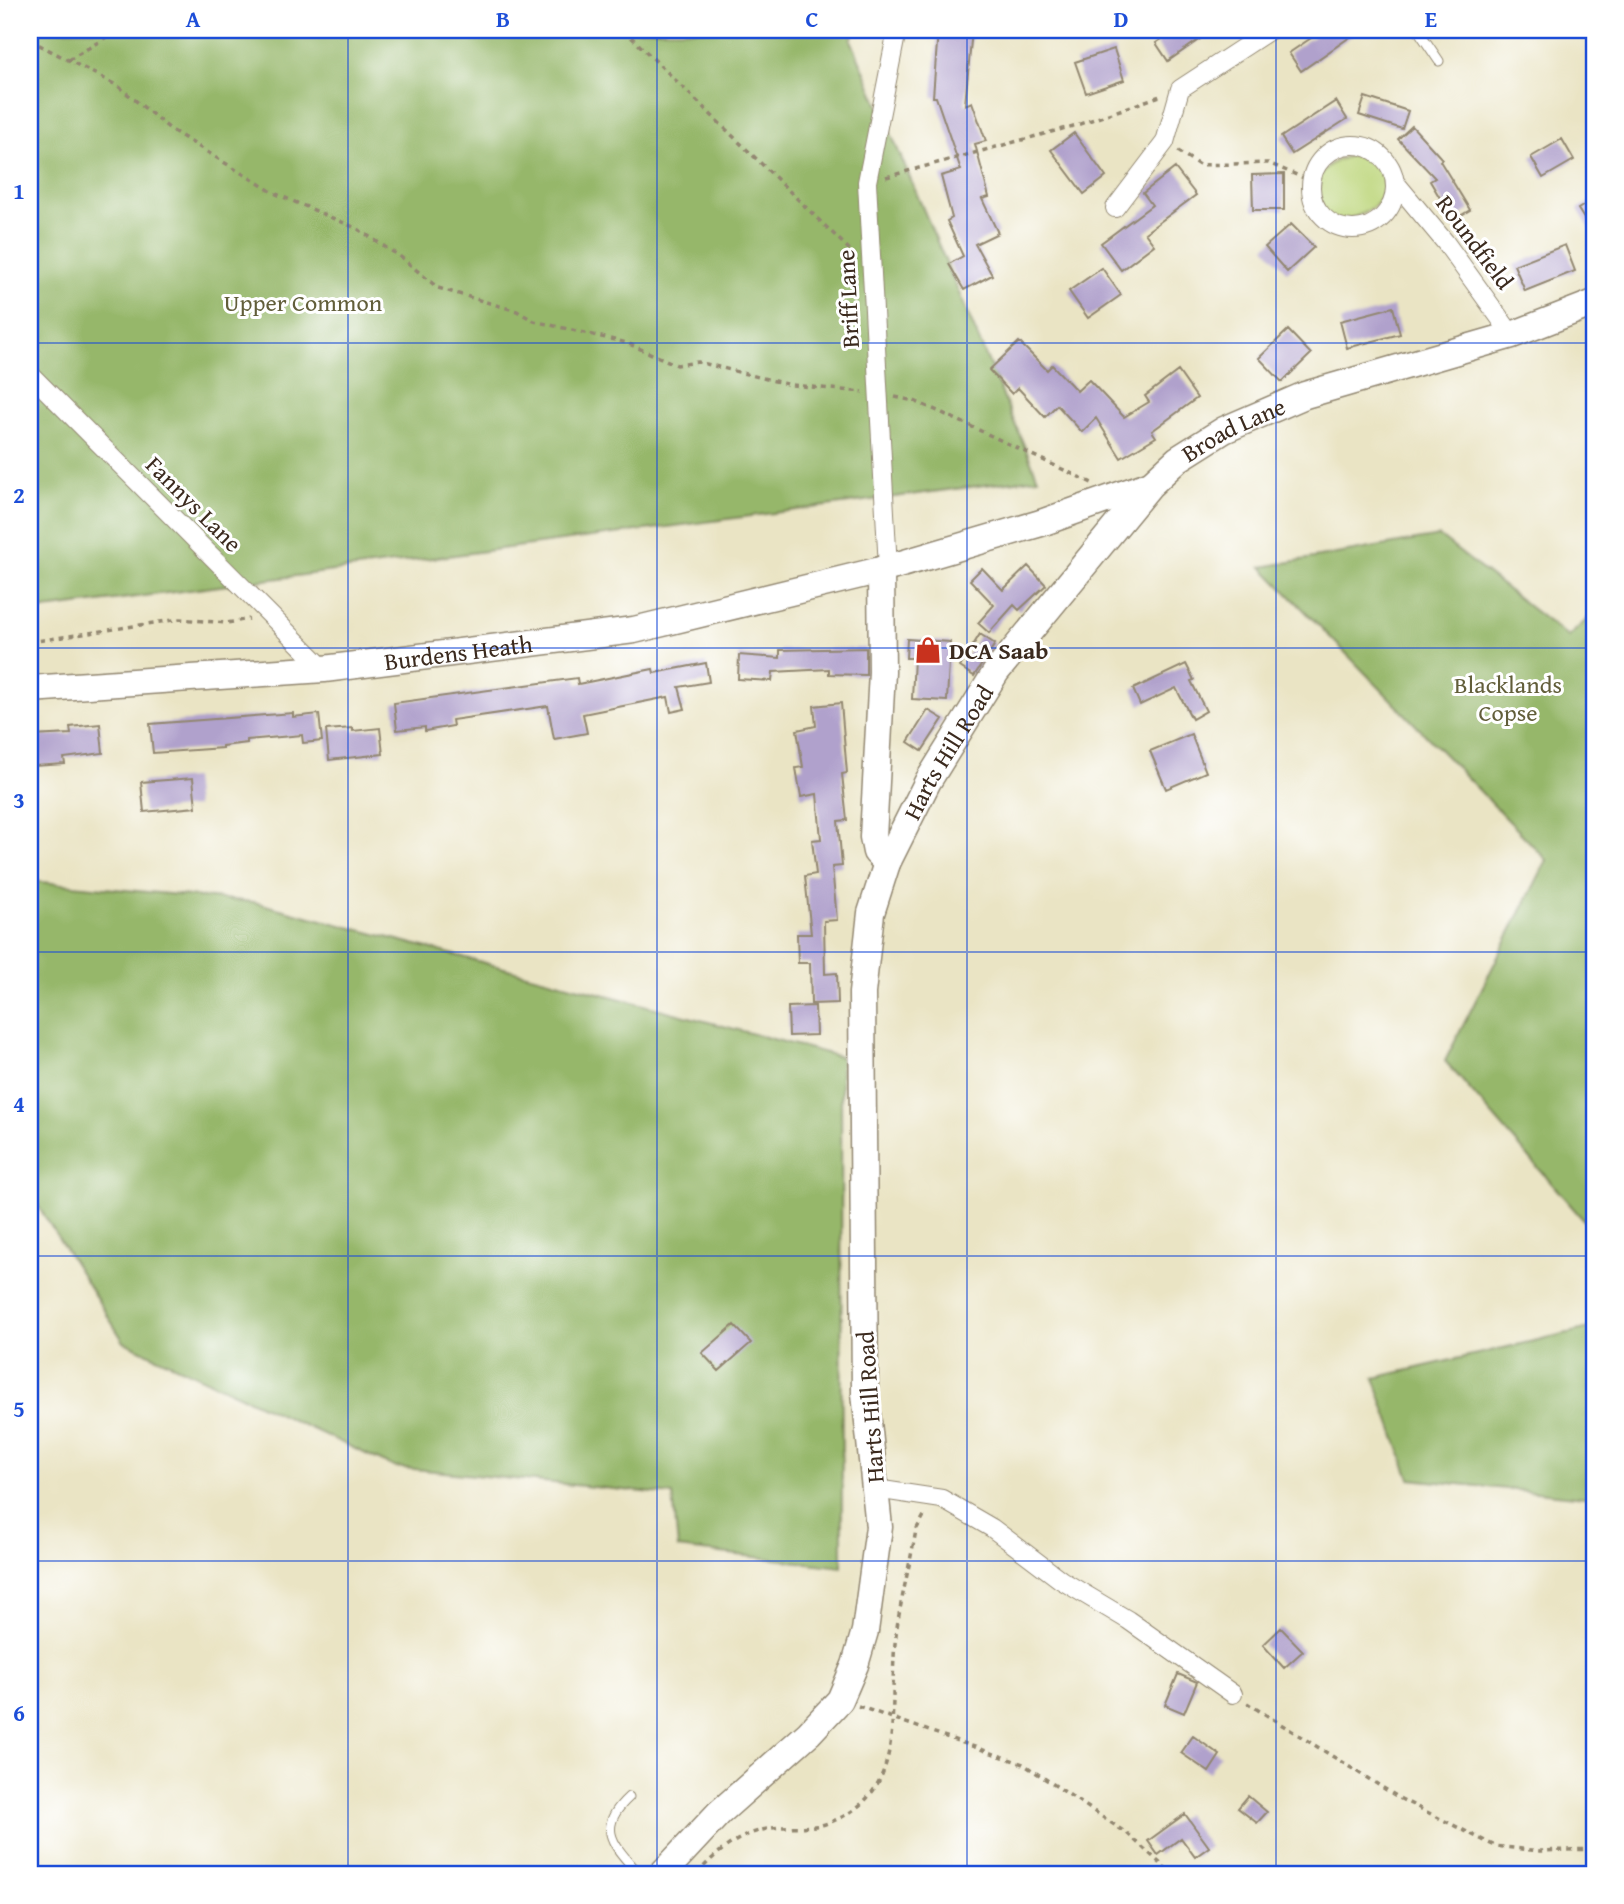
<svg xmlns="http://www.w3.org/2000/svg" width="1624" height="1904" font-family="'Gentium Book Plus',serif">
	<style>
		.green { fill: #bdd67b; stroke: #7c804c; stroke-width: 2 }
		.forest { fill: #96b76b; stroke: #687044; stroke-width: 2 }
		.building { fill: #b0a1cc }
		.lines { fill: none; stroke-linecap: round; stroke-linejoin: round }
		.lane-casing { stroke: #928771; stroke-width: 11 }
		.street-casing { stroke: #928771; stroke-width: 20 }
		.secondary-casing { stroke: #928771; stroke-width: 29 }
		.path { stroke: #928771; stroke-width: 3.5; stroke-dasharray: 5 5; stroke-linecap: butt }
		.lane { stroke: #fff; stroke-width: 9 }
		.street { stroke: #fff; stroke-width: 18 }
		.secondary { stroke: #fff; stroke-width: 26 }
		.grid { fill: none; stroke: #1d4ed8; stroke-width: 2; stroke-opacity: 0.55 }
		.labels { text-anchor: middle; dominant-baseline: central; stroke-width: 6; stroke-linejoin: round; paint-order: stroke }
		.street-label { font-size: 24px; fill: #3b2a1e; stroke: #fff }
		.park-label { font-size: 24px; fill: #625e3a; stroke: #fff }
		.poi-label { font-size: 24px; font-weight: bold; fill: #3b2a1e; stroke: #fff; text-anchor: start }
		.neatline { fill: none; stroke: #1d4ed8; stroke-width: 2.5 }
		.grid-label { font-size: 23px; text-anchor: middle; font-weight: bold; fill: #1d4ed8 }
	</style>
	<rect width="100%" height="100%" fill="#fff"/>
	<filter id="ink" filterUnits="userSpaceOnUse"><feTurbulence type="fractalNoise" baseFrequency=".0143" numOctaves="2"/><feDisplacementMap in="SourceGraphic" scale="14" xChannelSelector="R" yChannelSelector="G"/><feConvolveMatrix kernelMatrix="1 2 1 2 8 2 1 2 1" color-interpolation-filters="sRGB"/></filter>
	<filter id="wash" filterUnits="userSpaceOnUse"><feTurbulence type="fractalNoise" baseFrequency=".00686" numOctaves="4" result="noise"/><feDisplacementMap in="SourceGraphic" scale="28" xChannelSelector="R" yChannelSelector="G"/><feGaussianBlur stdDeviation="1.57" result="paint"/><feColorMatrix in="noise" values="0 0 0 0 0 0 0 0 0 0 0 0 0 0 0 0 0 1.4 0 .05"/><feComposite in="paint" operator="in"/></filter>
	<g filter="url(#wash)">
		<rect width="100%" height="100%" fill="#eae4c4"/>
		<path class="green" d="M1357,155C1416,175 1378,219 1334,221L1318,209C1303,180 1331,157 1357,155Z"/>
		<path class="forest" d="M30,30H855L851,40L1038,478L30,611Z
			M1439,536L1568,637L1594,613V1232L1445,1061L1547,860L1262,567Z
			M30,881L254,902L841,1057L842,1567L678,1548L673,1495L394,1467L124,1342L30,1193Z
			M1594,1327V1498L1410,1479L1374,1378Z"/>
		<g id="blocks">
			<path class="building" d="M938,30H972L965,105L972,102L986,141L975,144L989,197L982,199L998,233L975,244L992,275L964,290L949,264L963,256L947,221L952,218L941,176L961,170L936,97H933Z
				M1175,30H1213L1168,61L1156,43Z
				M1323,30H1360L1301,71L1289,53Z
				M1114,49L1124,80L1086,93L1075,62Z
				M1365,97L1408,111L1402,129L1359,115Z
				M1336,101L1347,119L1292,154L1281,137Z
				M1412,126L1442,159L1440,161L1470,210L1453,220L1430,181L1435,178L1398,139Z
				M1074,133L1106,177L1084,194L1051,150Z
				M1562,139L1574,160L1543,178L1531,157Z
				M1175,168L1196,195L1145,233L1154,245L1121,270L1101,243L1152,205L1143,193Z
				M1284,174V210H1253L1252,175Z
				M1594,199V235L1578,209Z
				M1291,224L1314,247L1287,272L1265,247Z
				M1565,245L1575,271L1525,291L1514,265Z
				M1102,268L1121,295L1088,318L1069,291Z
				M1393,307L1400,334L1347,348L1340,321Z
				M1288,330L1311,354L1282,382L1259,358Z
				M1019,342L1047,370L1052,365L1077,391L1089,380L1124,417L1149,402L1145,396L1178,371L1197,398L1152,431L1156,437L1121,458L1096,418L1082,432L1057,405L1045,417L1018,388L1012,394L989,370Z
				M1028,566L1046,585L1019,610L1014,605L989,633L978,623L994,605L970,580L982,568L1003,590Z
				M980,634L995,644L974,676L960,667Z
				M907,639L950,642L947,701L912,699L914,658H906Z
				M866,648V675L829,674V669L773,672L772,681L738,679L739,655L780,658V650Z
				M706,663L709,682L679,687L685,709L671,712L668,697L583,714L587,733L554,739L548,706L452,720L453,726L425,731V727L397,730L394,703L577,678L578,684L653,669L654,673Z
				M1186,664L1194,680L1191,681L1206,711L1192,719L1176,688L1140,705L1133,689Z
				M841,703L847,773L842,774L847,820L838,821L842,866L832,867L837,920L824,921L825,974L837,973L838,1003L811,1004L810,963H798L797,934H811L805,876L816,874L812,840L821,839L817,794L801,797L796,768L803,767L797,730L816,726L814,706Z
				M928,710L943,719L922,751L908,742Z
				M293,713V717L319,714L322,741L303,743L302,735L247,740V743L222,746V748L153,753L150,724Z
				M100,724L103,753L64,758L65,764L33,766L32,736L71,734L70,727Z
				M353,728V731L380,728L383,754L329,760L326,730Z
				M1191,734L1206,772L1166,789L1150,751Z
				M193,778L196,807L144,812L141,782Z
				M815,1006L816,1035L789,1036L788,1007Z
				M734,1325L751,1343L719,1371L702,1353Z
				M1281,1628L1303,1651L1284,1668L1263,1645Z
				M1178,1674L1197,1682L1184,1713L1165,1705Z
				M1193,1736L1220,1755L1209,1772L1181,1753Z
				M1248,1796L1267,1812L1257,1823L1238,1808Z
				M1185,1814L1209,1847L1195,1857L1181,1838L1158,1855L1148,1841Z"/>
		</g>
	</g>
	<g filter="url(#ink)">
		<use href="#blocks" fill-opacity="0" stroke="#928771" stroke-width="2"/>
		<g class="lines">
			<defs>
				<path id="lane" d="M1418,30L1439,61
					M629,1797C594,1829 615,1846 639,1874"/>
				<path id="street" d="M1311 187a42 42 0 1 1 84 0a42 42 0 1 1-84 0Z
					M1395,182L1445,242L1512,335
					M1115,208L1165,142L1180,89L1270,30
					M30,374L324,669
					M888,568L867,182L897,30
					M876,1489L942,1499L992,1528L1061,1580L1128,1620L1233,1694"/>
				<g id="secondary">
					<path d="M881,570L882,672L873,837L876,852L887,863"/>
					<path id="s1" d="M30,689L324,669L634,630L881,570L1041,523L1148,485"/>
					<path id="s2" d="M662,1874L719,1813L809,1733L840,1700L855,1665L865,1631L879,1527L865,1393L862,993L871,913L887,863L928,781L996,672L1150,485L1178,459L1224,430L1305,395L1512,335L1594,303"/>
				</g>
			</defs>
			<use href="#lane" class="lane-casing"/>
			<use href="#street" class="street-casing"/>
			<use href="#secondary" class="secondary-casing"/>
			<path class="path" d="M624,30L855,255
				M30,40L118,86L170,129L274,193L358,229L402,258L438,288L517,311L534,321L627,343L677,365L698,362L791,385L863,392
				M69,60L118,30
				M1178,151L1199,165L1268,163L1311,181
				M886,177L1077,125L1160,96
				M895,397L914,401L938,411L1092,483
				M30,642L180,619L227,623L249,619
				M1247,1703L1401,1799L1495,1846L1540,1851L1594,1849
				M858,1706L1023,1764L1128,1834L1172,1874
				M697,1874C721,1847 746,1829 783,1827C796,1826 812,1828 825,1824C905,1797 890,1724 894,1657C896,1615 909,1571 916,1530L925,1514"/>
			<use href="#lane" class="lane"/>
			<use href="#street" class="street"/>
			<use href="#secondary" class="secondary"/>
		</g>
	</g>
	<path class="grid" d="M348,30V1874M657,30V1874M967,30V1874M1276,30V1874M30,343H1594M30,648H1594M30,952H1594M30,1256H1594M30,1561H1594"/>
	<defs>
		<symbol id="shop-bare" viewBox="-9 -9 18 18"><path d="M-5-2.5h2.3a2.7 3.5 0 0 1 5.4 0H5L5.5 6h-11ZM-1.5-2.5h3a1.5 2.3 0 0 0-3 0Z" fill="#c8321e" stroke="#fff" stroke-width="2.5" paint-order="stroke"/></symbol>
	</defs>
	<g fill-rule="evenodd">
		<use href="#shop-bare" x="909" y="631" width="38" height="38"/>
	</g>
	<g class="labels">
		<g class="street-label">
			<text transform="translate(1475 242) rotate(53)">Roundfield</text>
			<text transform="translate(848 299) rotate(-93)">Briff Lane</text>
			<text stroke="none"><textPath href="#s2" startOffset="1659">Broad Lane</textPath></text>
			<text transform="translate(194 504) rotate(45)">Fannys Lane</text>
			<text stroke="none"><textPath href="#s1" startOffset="430">Burdens Heath</textPath></text>
			<text stroke="none"><textPath href="#s2" startOffset="1222">Harts Hill Road</textPath></text>
			<text transform="translate(870 1407) rotate(-94)">Harts Hill Road</text>
		</g>
		<g class="park-label">
			<text x="303" y="302">Upper Common</text>
			<text x="1508" y="684">Blacklands<tspan x="1508" dy="28">Copse</tspan></text>
		</g>
		<g class="poi-label">
			<text x="949" y="650">DCA Saab</text>
		</g>
	</g>
	<rect width="1624" height="1904" fill="none" stroke="#fff" stroke-width="77"/>
	<rect x="38" y="38" width="1548" height="1828" class="neatline"/>
	<g class="grid-label">
		<text x="193" y="27">A</text>
		<text x="503" y="27">B</text>
		<text x="812" y="27">C</text>
		<text x="1121" y="27">D</text>
		<text x="1431" y="27">E</text>
		<text x="19" y="199">1</text>
		<text x="19" y="503">2</text>
		<text x="19" y="808">3</text>
		<text x="19" y="1112">4</text>
		<text x="19" y="1417">5</text>
		<text x="19" y="1721">6</text>
	</g>
</svg>
